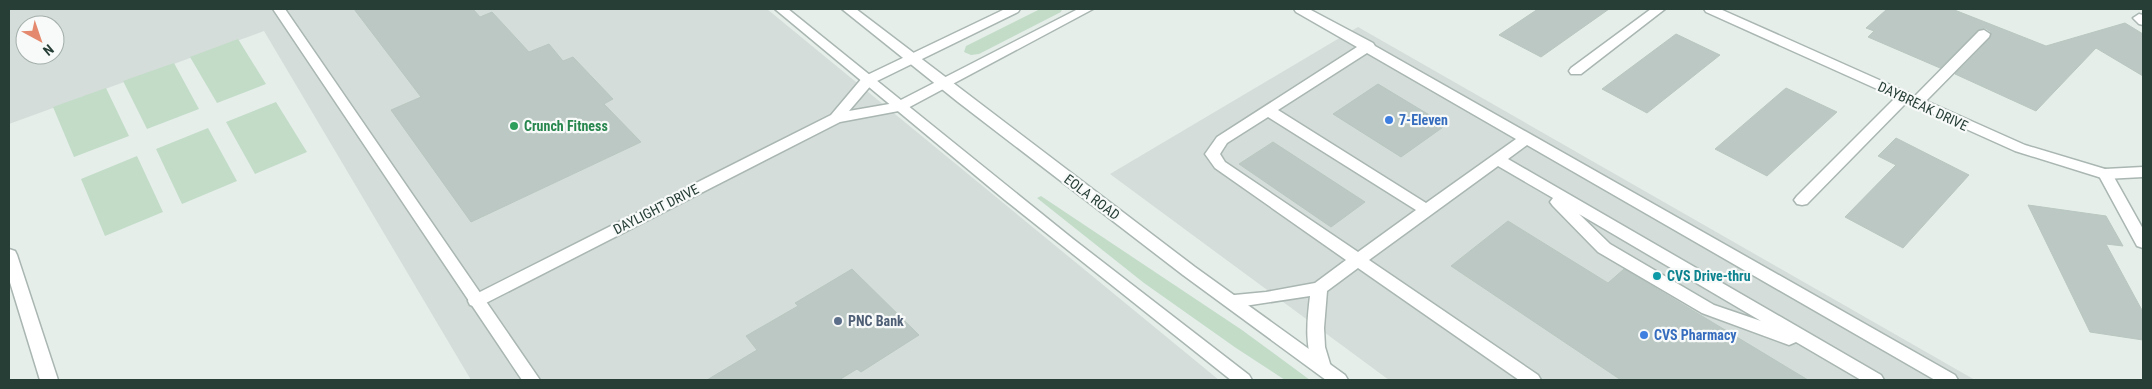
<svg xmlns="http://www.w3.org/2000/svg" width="2152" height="389" font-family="'Roboto Condensed',sans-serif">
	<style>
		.built { fill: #d4ddd9; fill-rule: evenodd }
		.green { fill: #c2dcc8 }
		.building { fill: #bcc8c3; stroke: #b9c7c1 }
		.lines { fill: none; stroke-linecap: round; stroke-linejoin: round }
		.service-casing { stroke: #a9b6b1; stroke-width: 3 }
		.minor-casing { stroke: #a9b6b1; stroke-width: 3 }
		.tertiary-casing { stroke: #a9b6b1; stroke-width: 3 }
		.service { fill: #fff; fill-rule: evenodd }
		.minor { fill: #fff; fill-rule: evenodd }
		.tertiary { fill: #fff; fill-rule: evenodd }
		.shop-dot { fill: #3f7fe0; stroke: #f7faf8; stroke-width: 2 }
		.leisure-dot { fill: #2e9e5b; stroke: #f7faf8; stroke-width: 2 }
		.culture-dot { fill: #0f9aa8; stroke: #f7faf8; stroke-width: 2 }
		.service-dot { fill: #5c6f8a; stroke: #f7faf8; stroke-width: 2 }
		.labels { text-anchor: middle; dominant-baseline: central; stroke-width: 4.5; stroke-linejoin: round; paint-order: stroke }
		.street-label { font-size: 14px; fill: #273e37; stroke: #f7faf8 }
		.shop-label { font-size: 14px; font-weight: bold; fill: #366cbe; stroke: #f7faf8; text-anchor: start }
		.leisure-label { font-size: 14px; font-weight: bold; fill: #27864d; stroke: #f7faf8; text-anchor: start }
		.culture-label { font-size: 14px; font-weight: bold; fill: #0d838f; stroke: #f7faf8; text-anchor: start }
		.service-label { font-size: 14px; font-weight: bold; fill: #4e5e75; stroke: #f7faf8; text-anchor: start }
	</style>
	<rect width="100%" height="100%" fill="#e6eeea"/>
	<path class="built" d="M9,9H767L1219,380H471L264,31L9,124ZM25,25H55V55H25Z
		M1358,27L1975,380H1389L1110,174Z"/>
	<path class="green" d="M1040,9H1062L1061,12L979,54L971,55L964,52L966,46Z
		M238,39L266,84L217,103L190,57Z
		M174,63L199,109L147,129L123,81Z
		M106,88L129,136L74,157L53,107Z
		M276,102L307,152L255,174L226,122Z
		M208,128L237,181L182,204L156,149Z
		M137,156L163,212L105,236L81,179Z
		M1041,196L1242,330L1310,380H1285L1236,348L1144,283L1037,198Z"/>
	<path class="building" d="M354,9H473L480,17L492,12L529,52L549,44L563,61L573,57L613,99L604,104L641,142L471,222L391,110L421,97Z
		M1538,9H1609L1541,57L1499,35Z
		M1887,9H1952L2046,46L2125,23L2143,34V76L2096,48L2036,111L1955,74L1990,38L1991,32L1985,28L1978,30L1940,68L1868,37L1874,31L1866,28Z
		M1676,34L1720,55L1647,113L1602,89Z
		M1378,84L1446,125L1401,157L1333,114Z
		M1786,88L1837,112L1767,176L1715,149Z
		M1896,138L1969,175L1903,248L1845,217L1896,165L1878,156Z
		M1273,142L1365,202L1331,227L1239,164Z
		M2028,205L2106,216L2123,246L2106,244L2143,312V340L2090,332Z
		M1508,221L1608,283L1624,269L1808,380H1621L1451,266Z
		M852,269L919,335L861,372L857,369L839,380H707L757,350L746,336L798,306L795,303Z"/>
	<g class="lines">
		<defs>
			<path id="service" d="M273,9H285L540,380H522Z
				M1294,9H1309L1373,43L1375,46L1955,375L1958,380H1935L1527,145L1508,159L1881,375L1884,380H1861L1796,342L1789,345L1702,313L1598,252L1553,206L1550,202L1553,198L1498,166L1369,260L1538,375L1541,380H1519L1358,268L1327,291L1324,328L1325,347L1331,367L1328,372L1322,374L1316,372C1304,349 1307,321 1310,296L1238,307L1224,304L1222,300L1224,296L1266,292L1315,283L1346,260L1215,168L1205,154L1217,137L1357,47L1296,12ZM1367,53L1516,139L1426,203L1278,110ZM1268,117L1416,210L1358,252L1225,162L1220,154L1227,143ZM1579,214L1761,321L1714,305L1610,244Z
				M1651,9H1665L1581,74H1571L1569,71L1571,68Z
				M2139,14L2143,15V25L2139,24L2133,18Z
				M1984,30L1990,34L1989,37L1921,106H1911L1909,103L1911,100L1979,31Z
				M1904,93L1909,94L1911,97L1909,100L1807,204L1802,205L1797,204L1794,200L1797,196L1899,94Z
				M2105,169L2110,170L2143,229V248L2137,246L2098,174L2100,170Z
				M9,249L15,251L17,255L58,380H40L9,279Z"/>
			<path id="minor" d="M1005,9H1020L1018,12L873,83L849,111L895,103L1078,9H1093L904,110L840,122L482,305L476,307L470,305L468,301L470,297L831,115L863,77Z
				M1704,9H1720L2025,145L2105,169L2143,167V177L2105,179L2015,151L1706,12Z"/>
			<path id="tertiary" d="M775,9H788L1073,239L1249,375L1252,380H1231L1005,200Z
				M842,9H856L1195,267L1345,375L1348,380H1326L1183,275L958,102Z"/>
		</defs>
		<use href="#service" class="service-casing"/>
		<use href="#minor" class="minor-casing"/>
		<use href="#tertiary" class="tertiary-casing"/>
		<use href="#service" class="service"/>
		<use href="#minor" class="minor"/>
		<use href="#tertiary" class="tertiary"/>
	</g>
	<g class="shop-dot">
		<circle cx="1389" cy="120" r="5"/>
		<circle cx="1644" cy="335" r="5"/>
	</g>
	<circle class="leisure-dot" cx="514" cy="126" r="5"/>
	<circle class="culture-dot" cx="1657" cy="276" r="5"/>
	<circle class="service-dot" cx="838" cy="321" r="5"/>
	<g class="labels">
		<g class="street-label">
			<text transform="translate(1923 106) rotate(25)">DAYBREAK DRIVE</text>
			<text transform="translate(1092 197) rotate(37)">EOLA ROAD</text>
			<text transform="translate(656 209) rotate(-27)">DAYLIGHT DRIVE</text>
		</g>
		<g class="shop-label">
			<text x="1399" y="120">7-Eleven</text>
			<text x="1654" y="335">CVS Pharmacy</text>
		</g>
		<g class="leisure-label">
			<text x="524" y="126">Crunch Fitness</text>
		</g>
		<g class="culture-label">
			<text x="1667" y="276">CVS Drive-thru</text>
		</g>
		<g class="service-label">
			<text x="848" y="321">PNC Bank</text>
		</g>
	</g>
	<rect width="2152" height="389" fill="none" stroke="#273e37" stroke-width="20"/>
	<g transform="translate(40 40) rotate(140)"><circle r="24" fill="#f7faf8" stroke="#a4afab"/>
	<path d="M0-4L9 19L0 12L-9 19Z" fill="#e4896e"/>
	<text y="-8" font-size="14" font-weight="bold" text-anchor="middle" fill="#273e37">N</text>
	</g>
</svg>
